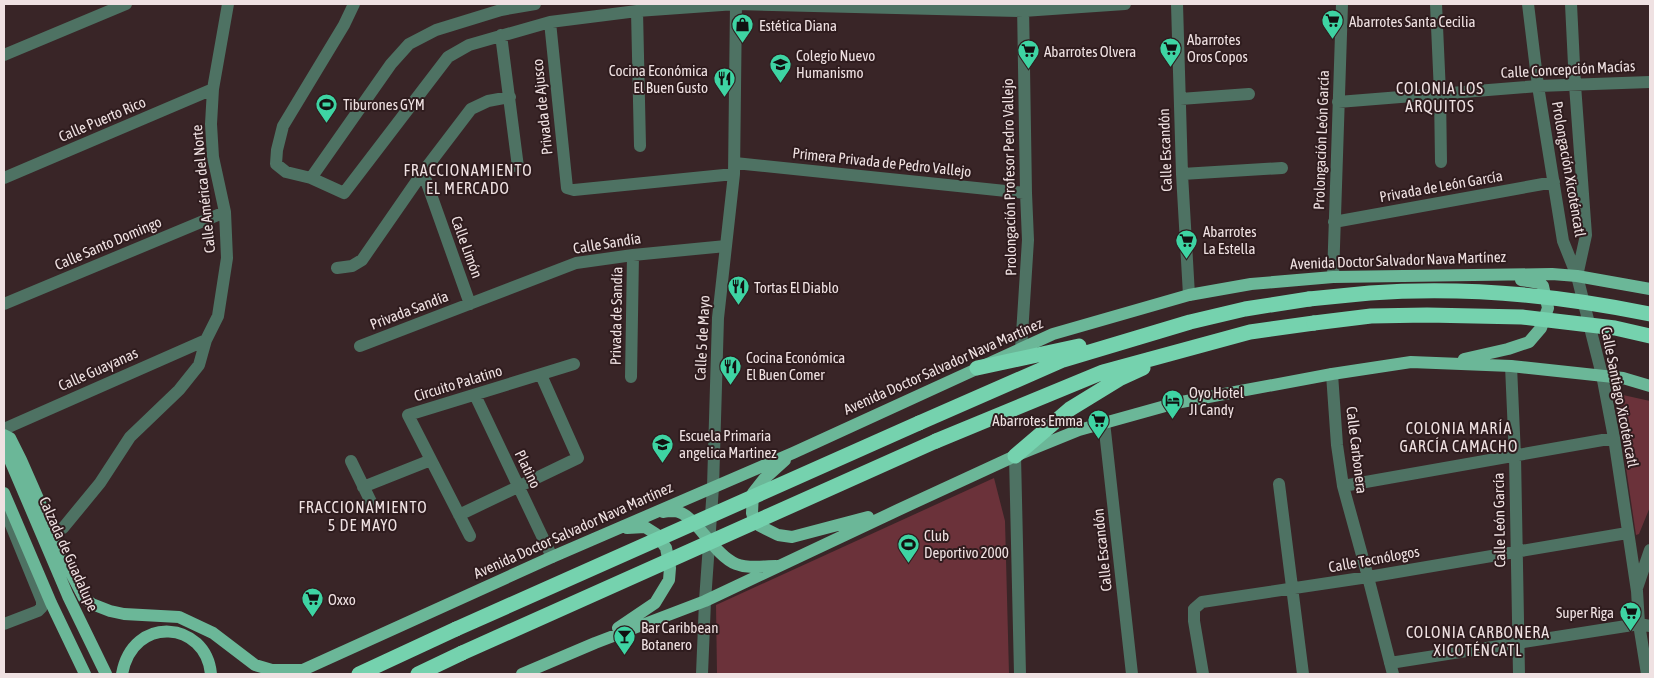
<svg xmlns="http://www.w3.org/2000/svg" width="1654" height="678" font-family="'Asap Condensed',sans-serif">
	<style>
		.green { fill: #6b323a }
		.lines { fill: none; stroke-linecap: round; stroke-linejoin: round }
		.minor { stroke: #4e7263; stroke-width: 12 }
		.major { stroke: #6bb798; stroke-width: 12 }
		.highway { stroke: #75d2ae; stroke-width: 15 }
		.highway-bridge { stroke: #75d2ae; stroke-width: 15 }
		.labels { text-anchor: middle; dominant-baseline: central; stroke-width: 4; stroke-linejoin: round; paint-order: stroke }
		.poi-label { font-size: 15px; fill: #efe1e2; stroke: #2f1c1e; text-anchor: start }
		.street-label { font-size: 15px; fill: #efe1e2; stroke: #2f1c1e }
		.neighbourhood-label { font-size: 16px; letter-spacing: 1px; fill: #efe1e2; stroke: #2f1c1e }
	</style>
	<rect width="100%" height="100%" fill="#392527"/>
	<path class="green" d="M1623,395L1650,401V507L1639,534L1636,535L1616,400Z
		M994,478L1005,521L1009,674H717L716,605Z"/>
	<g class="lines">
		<path class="minor" d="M354,4L344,25L283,126L277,150L276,164L286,172L311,178L344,193L448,57L469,45L550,22L637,11L736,4L1023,11L1125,4
			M1177,4L1182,174L1189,295
			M1436,4L1440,93L1441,162
			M1528,4L1538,86L1563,241L1577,276L1602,375L1614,438L1637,591L1639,624L1647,674
			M1571,4L1575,85L1586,235L1577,276
			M637,11L640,146
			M550,22L567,188L574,190L734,174
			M501,35L518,167
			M4,55L126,4
			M1180,99L1249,94
			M1338,102L1538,86L1650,82
			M735,163L1026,193
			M423,172L470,304
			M1182,174L1282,168
			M4,178L213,89
			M311,178L391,64L409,44L436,30L501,10L535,4
			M1334,222L1554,182
			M337,268L352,266L362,260L423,172L471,109L488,101L510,97
			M1333,277L1342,4
			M4,304L225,212
			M360,346L576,263L633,255L726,246
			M1021,350L1028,240L1026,193L1023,4
			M1511,366L1515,456L1519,674
			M1332,374L1337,445L1343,486L1368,577L1393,674
			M631,377L633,255
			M475,395L552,557
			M1104,422L1132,674
			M4,429L206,340
			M1015,456L1020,674
			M351,461L371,502
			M1279,484L1303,674
			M1343,486L1614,438
			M363,487L431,460
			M4,508L42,601V607L38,611L4,624
			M459,515L578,458L541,375
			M63,528L100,483L130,437L179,390L199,365L206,340L218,316L227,258L225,212L213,157L211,124L213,89L228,4
			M470,536L408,415L574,364
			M1637,588L1650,550
			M1390,663L1639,624L1650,626
			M702,674L705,601L713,487L718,318L734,174L736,4
			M1203,674L1194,621V609L1202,602L1368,577L1627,533"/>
		<path class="major" d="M1464,359L1508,349L1529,342L1541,328L1548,308L1543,286L1540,283L1521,280
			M4,435L10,438L21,460L69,569L84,598L92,604L110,611L124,614L179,617L213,633L255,665L272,670H302
			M4,446L68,596L106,674
			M785,460L764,479L753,493L752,513L754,519L760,526L778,535L792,537L868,517
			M4,493L51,603L85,674
			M663,512C666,511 671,511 674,511C695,512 712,554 736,564C748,569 763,566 776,566
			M618,628L655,603L669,580L670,568L666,548L656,534L645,527L627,528
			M122,674C133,614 206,621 211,674
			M294,674L552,557L793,453L1053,334L1189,295L1251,284L1333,277L1552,274L1577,276L1650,289
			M522,674L595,643L705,601L898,510L1015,456L1079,430L1176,403L1332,374L1411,362L1511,366L1623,378L1650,386"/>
		<path class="highway" d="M977,368L1079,346
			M919,423L1063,360L1190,322L1245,309L1309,299
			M936,441L1103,372L1250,332L1314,323
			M1015,456L1070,409L1119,379L1143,368
			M359,674L456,629
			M418,674L462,653"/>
		<path class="highway-bridge" d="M1309,299C1329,297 1350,295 1370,293C1464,286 1558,295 1650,314
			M1314,323L1371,316L1427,315L1522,317L1615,328L1650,336
			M456,629L919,423
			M462,653L936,441"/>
	</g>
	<defs>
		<symbol id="supermarket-pin" viewBox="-11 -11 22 30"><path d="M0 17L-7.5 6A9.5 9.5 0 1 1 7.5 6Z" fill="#3ed4a3" stroke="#2f1c1e"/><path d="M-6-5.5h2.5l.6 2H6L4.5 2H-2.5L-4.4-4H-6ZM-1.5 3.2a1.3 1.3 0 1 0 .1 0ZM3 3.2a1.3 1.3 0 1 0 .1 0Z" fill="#111"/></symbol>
		<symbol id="shop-pin" viewBox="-11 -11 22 30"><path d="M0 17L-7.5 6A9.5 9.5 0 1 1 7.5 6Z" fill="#3ed4a3" stroke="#2f1c1e"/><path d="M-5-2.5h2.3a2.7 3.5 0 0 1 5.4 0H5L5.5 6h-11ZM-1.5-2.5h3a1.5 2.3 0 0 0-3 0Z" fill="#111"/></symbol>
		<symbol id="school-pin" viewBox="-11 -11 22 30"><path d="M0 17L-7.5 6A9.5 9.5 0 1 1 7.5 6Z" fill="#3ed4a3" stroke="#2f1c1e"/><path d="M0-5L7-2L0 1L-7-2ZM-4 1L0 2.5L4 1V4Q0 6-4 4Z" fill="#111"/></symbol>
		<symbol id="restaurant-pin" viewBox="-11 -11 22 30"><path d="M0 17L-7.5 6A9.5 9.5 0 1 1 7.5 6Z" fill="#3ed4a3" stroke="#2f1c1e"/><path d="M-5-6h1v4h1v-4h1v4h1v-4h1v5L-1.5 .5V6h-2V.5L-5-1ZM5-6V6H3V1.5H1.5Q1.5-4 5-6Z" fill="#111"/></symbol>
		<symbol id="stadium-pin" viewBox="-11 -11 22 30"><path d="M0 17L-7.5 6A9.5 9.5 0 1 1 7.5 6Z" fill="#3ed4a3" stroke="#2f1c1e"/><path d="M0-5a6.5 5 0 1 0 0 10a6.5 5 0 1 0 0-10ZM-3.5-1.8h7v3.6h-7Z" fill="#111"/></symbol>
		<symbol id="hotel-pin" viewBox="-11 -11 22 30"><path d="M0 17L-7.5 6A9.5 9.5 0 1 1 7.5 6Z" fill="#3ed4a3" stroke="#2f1c1e"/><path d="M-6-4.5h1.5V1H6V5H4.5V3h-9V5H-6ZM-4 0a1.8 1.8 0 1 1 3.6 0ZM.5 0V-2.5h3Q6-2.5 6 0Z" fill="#111"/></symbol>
		<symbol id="bar-pin" viewBox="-11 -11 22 30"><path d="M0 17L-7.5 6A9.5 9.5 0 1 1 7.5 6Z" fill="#3ed4a3" stroke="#2f1c1e"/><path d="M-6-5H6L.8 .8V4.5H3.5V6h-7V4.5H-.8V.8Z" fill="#111"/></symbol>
	</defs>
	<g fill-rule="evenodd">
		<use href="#supermarket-pin" x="1320" y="8" width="25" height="34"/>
		<use href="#shop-pin" x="730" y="12" width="25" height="34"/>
		<use href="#supermarket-pin" x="1158" y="36" width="25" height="34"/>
		<use href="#supermarket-pin" x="1016" y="38" width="25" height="34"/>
		<use href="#school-pin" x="768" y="52" width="25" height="34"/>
		<use href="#restaurant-pin" x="712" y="66" width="25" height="34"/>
		<use href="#stadium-pin" x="314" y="92" width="25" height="34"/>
		<use href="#supermarket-pin" x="1174" y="228" width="25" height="34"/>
		<use href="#restaurant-pin" x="726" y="274" width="25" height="34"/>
		<use href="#restaurant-pin" x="718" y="354" width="25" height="34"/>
		<use href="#hotel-pin" x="1160" y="388" width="25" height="34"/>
		<use href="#supermarket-pin" x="1086" y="408" width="25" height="34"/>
		<use href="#school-pin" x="650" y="432" width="25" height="34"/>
		<use href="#stadium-pin" x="896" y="532" width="25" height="34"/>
		<use href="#supermarket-pin" x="300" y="586" width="25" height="34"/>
		<use href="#supermarket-pin" x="1618" y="600" width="25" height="34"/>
		<use href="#bar-pin" x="612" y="624" width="25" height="34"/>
	</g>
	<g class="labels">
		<g class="poi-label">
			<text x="1349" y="21">Abarrotes Santa Cecilia</text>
			<text x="759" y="25">Estética Diana</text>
			<text x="1187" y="39">Abarrotes<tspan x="1187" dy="17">Oros Copos</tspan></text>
			<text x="1044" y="51">Abarrotes Olvera</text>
			<text x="796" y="55">Colegio Nuevo<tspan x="796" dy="17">Humanismo</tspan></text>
			<text x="708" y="70" text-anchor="end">Cocina Económica<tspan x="708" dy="17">El Buen Gusto</tspan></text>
			<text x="343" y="104">Tiburones GYM</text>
			<text x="1203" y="231">Abarrotes<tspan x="1203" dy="17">La Estella</tspan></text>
			<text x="754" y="287">Tortas El Diablo</text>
			<text x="746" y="357">Cocina Económica<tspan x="746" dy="17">El Buen Comer</tspan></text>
			<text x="1189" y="392">Oyo Hotel<tspan x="1189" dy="17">JI Candy</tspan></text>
			<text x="1083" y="420" text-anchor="end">Abarrotes Emma</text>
			<text x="679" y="435">Escuela Primaria<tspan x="679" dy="17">angelica Martinez</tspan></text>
			<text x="924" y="535">Club<tspan x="924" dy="17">Deportivo 2000</tspan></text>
			<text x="328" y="599">Oxxo</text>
			<text x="1614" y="612" text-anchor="end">Super Riga</text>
			<text x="641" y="627">Bar Caribbean<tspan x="641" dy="17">Botanero</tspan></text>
		</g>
		<g class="street-label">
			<text transform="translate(1568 69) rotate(-3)">Calle Concepción Macías</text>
			<text transform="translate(542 107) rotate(-96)">Privada de Ajusco</text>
			<text transform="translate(102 119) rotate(-23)">Calle Puerto Rico</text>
			<text transform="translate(1321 140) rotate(-88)">Prolongación León García</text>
			<text transform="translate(1165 150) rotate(-92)">Calle Escandón</text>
			<text transform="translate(882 162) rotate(6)">Primera Privada de Pedro Vallejo</text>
			<text transform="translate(1569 169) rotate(80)">Prolongación Xicoténcatl</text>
			<text transform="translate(1009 177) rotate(-91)">Prolongación Profesor Pedro Vallejo</text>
			<text transform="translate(1441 186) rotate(-10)">Privada de León García</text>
			<text transform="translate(203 189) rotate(-96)">Calle América del Norte</text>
			<text transform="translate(108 243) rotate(-23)">Calle Santo Domingo</text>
			<text transform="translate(607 243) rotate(-9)">Calle Sandía</text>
			<text transform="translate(467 247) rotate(70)">Calle Limón</text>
			<text transform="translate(1398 260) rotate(-2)">Avenida Doctor Salvador Nava Martínez</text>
			<text transform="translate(409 310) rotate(-21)">Privada Sandía</text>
			<text transform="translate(616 316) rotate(-89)">Privada de Sandía</text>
			<text transform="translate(702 338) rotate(-87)">Calle 5 de Mayo</text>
			<text transform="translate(943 366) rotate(-24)">Avenida Doctor Salvador Nava Martínez</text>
			<text transform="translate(98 369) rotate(-24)">Calle Guayanas</text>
			<text transform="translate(458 383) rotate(-17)">Circuito Palatino</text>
			<text transform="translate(1620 397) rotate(79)">Calle Santiago Xicoténcatl</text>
			<text transform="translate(1357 450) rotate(83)">Calle Carbonera</text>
			<text transform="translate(528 469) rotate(64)">Platino</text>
			<text transform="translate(1499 520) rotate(-91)">Calle León García</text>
			<text transform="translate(573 530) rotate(-24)">Avenida Doctor Salvador Nava Martínez</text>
			<text transform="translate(1102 550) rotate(-96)">Calle Escandón</text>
			<text transform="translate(69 554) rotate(66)">Calzada de Guadalupe</text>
			<text transform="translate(1374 559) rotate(-10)">Calle Tecnólogos</text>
		</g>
		<g class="neighbourhood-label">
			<text x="1440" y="88">COLONIA LOS<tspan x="1440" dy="18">ARQUITOS</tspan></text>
			<text x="468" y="170">FRACCIONAMIENTO<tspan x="468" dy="18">EL MERCADO</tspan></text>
			<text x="1459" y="428">COLONIA MARÍA<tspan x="1459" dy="18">GARCÍA CAMACHO</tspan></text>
			<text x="363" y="507">FRACCIONAMIENTO<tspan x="363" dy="18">5 DE MAYO</tspan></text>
			<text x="1478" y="632">COLONIA CARBONERA<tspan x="1478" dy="18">XICOTÉNCATL</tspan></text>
		</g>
	</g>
	<rect width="1654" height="678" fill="none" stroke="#efe1e2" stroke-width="10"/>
</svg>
